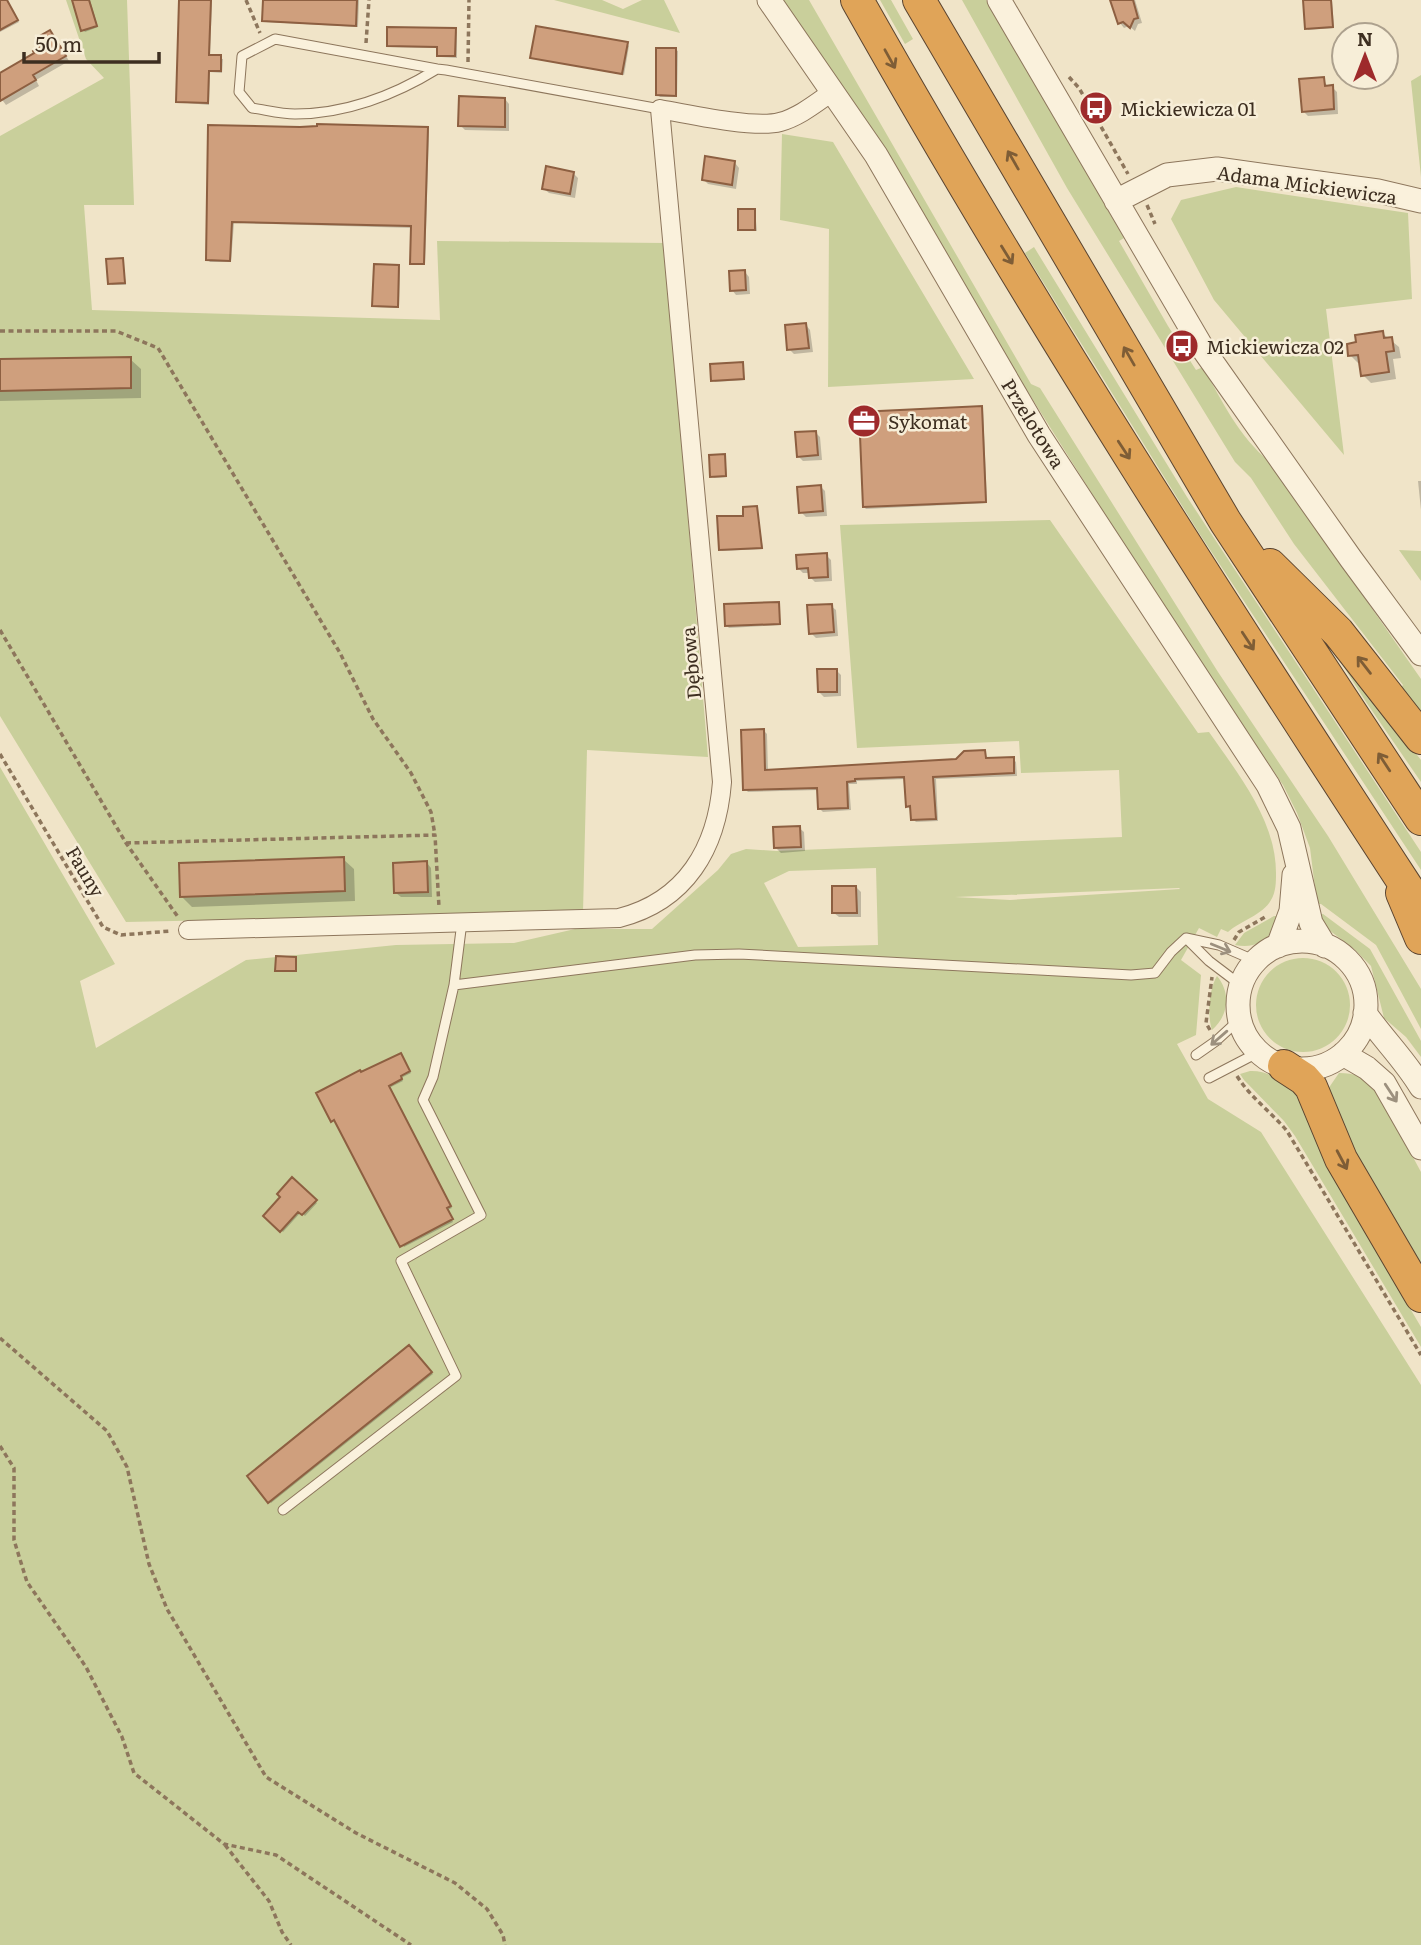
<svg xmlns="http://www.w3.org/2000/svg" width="1421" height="1945" font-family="Literata,serif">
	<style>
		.green { fill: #c9cf9b; fill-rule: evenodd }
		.shadow { fill: #0003 }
		.building { fill: #cf9f7d; stroke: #8d5f41; stroke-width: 2 }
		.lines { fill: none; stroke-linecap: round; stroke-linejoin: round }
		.service-casing { stroke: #8d765c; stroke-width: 11 }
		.minor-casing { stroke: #8d765c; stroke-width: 20 }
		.tertiary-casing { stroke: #8d765c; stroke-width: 25 }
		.motorway-casing { stroke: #5b4430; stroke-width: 34 }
		.path { stroke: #8d765c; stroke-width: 3.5; stroke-dasharray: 5 3.5; stroke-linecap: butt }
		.service { stroke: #faf1dc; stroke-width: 9 }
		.minor { stroke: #faf1dc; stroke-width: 18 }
		.tertiary { stroke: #faf1dc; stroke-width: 23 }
		.motorway { stroke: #e0a458; stroke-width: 32 }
		.oneway { stroke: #7e5d36 }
		.oneway2 { stroke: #9c907e }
		.labels { text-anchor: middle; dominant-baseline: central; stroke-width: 5; stroke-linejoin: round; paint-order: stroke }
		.poi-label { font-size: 19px; fill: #3d2e20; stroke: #f7eed8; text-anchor: start }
		.street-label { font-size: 19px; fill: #3d2e20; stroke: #f7eed8 }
	</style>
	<rect width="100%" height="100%" fill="#f0e4c8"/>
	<path class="green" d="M66,0H127L134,205H84L92,310L440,320L437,241L665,243L708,757L587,750L583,912L126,922L0,716V136L104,78L86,59Z
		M554,0H602L623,9L642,0H664L680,33Z
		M779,0H809L1031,384L1040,388L1218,672L1328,836L1421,989V1029L1376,945L1321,904H1317L1310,848L1297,813L1283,785L1174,624L1026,389L1023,390L862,114Z
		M880,0H891L913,39L905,44Z
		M962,0H986L1124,238L1119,241L1168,326L1196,370L1203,367C1222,401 1239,437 1270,462L1421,679V716L1400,689L1403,685L1294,544L1251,478L1235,462L1067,188Z
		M1421,75V177L1411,81Z
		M782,134L833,142L974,379L828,387L829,229L780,220Z
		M1236,187L1408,213L1412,299L1326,309L1344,455L1214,300L1171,219L1181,200Z
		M1034,247L1187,497L1421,852V870L1199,533L1025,253Z
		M1050,520L1198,733L1209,732C1238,774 1276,820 1276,873C1276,882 1276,892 1271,900C1263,915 1240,921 1228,932L1221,929L1217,937L1199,928L1181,960L1201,975L1196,1035L1177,1044L1208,1099L1261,1132L1421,1385V1945H0V767L115,964L80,981L96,1048L246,960L396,945L514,943L575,929H652L718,870L731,854L746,849L776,851L1122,837L1119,770L1021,773L1019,741L857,748L840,525ZM876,868L878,945L798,947L764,883L789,871ZM1180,889L1010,900L955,897L1179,888Z
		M1399,550L1421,551V581Z
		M1326,639L1421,760V782L1366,702Z
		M1323,914L1370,949L1421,1041V1057L1406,1037L1384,1018L1371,966L1354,949L1325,927L1318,915Z
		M1274,916H1283C1271,936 1260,950 1235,945L1244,933Z
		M1256 1005a47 47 0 1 1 94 0a47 47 0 1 1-94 0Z
		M1217,976C1231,993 1229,1015 1212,1030C1207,1015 1209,989 1217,976Z
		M1250,1071C1268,1070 1284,1082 1298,1093L1355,1215L1421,1327V1347L1295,1136L1284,1121L1244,1080L1240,1074Z
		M1339,1073C1355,1073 1363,1077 1375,1087L1421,1172V1272L1338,1129L1328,1089Z"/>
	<path class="shadow" d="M0,0L9,5L19,22L0,32Z
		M74,0H90L98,27L85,32L83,30Z
		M181,0H212L210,57L223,59L222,73L210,72L209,105L177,102Z
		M265,0H359L358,27L266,22L264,20Z
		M1116,0H1135L1142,23L1138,24L1135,31L1129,26L1124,28L1120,23Z
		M1305,0H1332L1334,28L1308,30Z
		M455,30L457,32V58L441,57L439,48L390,47L388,45Z
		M55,37L69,61L36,80L39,86L6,105L0,97V75L37,54Z
		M627,44L629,46L624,75L532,58Z
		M676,50L678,51L677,97H660L658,95Z
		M1323,79L1328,87H1332L1337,92L1338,114L1308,116L1303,111Z
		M505,99L509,104V131L465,130L460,125Z
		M210,127L428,129L429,131L425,265L412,263L413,228L234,223L231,262H210L208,260Z
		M735,163L739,168L736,189L708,184L704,180Z
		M573,173L578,178L575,198L549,193L544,189Z
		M755,211L757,231H742L740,229Z
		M122,259L126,285H112L110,283Z
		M399,267L400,269L399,308L376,307L374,305Z
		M745,272L749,277L750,294L736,295L732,290Z
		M806,325L810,330L813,352L794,354L789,349Z
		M1382,333L1399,347L1401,358L1393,359L1396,379L1371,383L1363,375L1361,363H1358L1350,355L1358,344Z
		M130,359L141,369V398L0,401V361Z
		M742,364L745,380L715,382L713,380Z
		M981,408L983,410L987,503L866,509L864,507Z
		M815,432L820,437L822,460L803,461L798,456Z
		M725,456L727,477L714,478L712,476Z
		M1418,481H1421V510Z
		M821,487L825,491L827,516L806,517L801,512Z
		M757,508L763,549L722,551L720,549L745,518Z
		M826,555L831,560L832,581L815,582L810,577V573H803L798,568Z
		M778,604L781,625L729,628L727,626Z
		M831,606L836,610L838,636L816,638L811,633Z
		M836,670L841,675V696L824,697L819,692Z
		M763,730L767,734L768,772L956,761L984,752L988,760L1013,759L1016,762L1017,776L936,779L938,821L916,822L913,819L911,809L907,806L906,779L857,781V784H849L851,810L823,812L820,809L819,790L748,792L745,789Z
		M799,828L804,832L805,851L781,853L776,848Z
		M343,859L354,869L355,901L192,907L181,896Z
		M427,863L431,868L432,897H401L396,893Z
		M856,887L861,892V917H839L834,913Z
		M295,958L297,972L277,970Z
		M402,1057L411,1073L401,1078L403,1081L389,1088L452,1208L447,1210L453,1222L404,1247L337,1122L333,1121L318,1094Z
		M292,1179L317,1203L305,1216L301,1212L283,1232L265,1216L282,1197Z
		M409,1348L433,1374L271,1503L249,1476Z"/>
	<path class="building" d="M0,0H7L18,20L0,30Z
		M72,0H89L97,26L81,31Z
		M179,0H211L209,55H221V71H209L208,103L176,102Z
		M263,0H357L356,26L262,21Z
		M1110,0H1133L1138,18L1134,19L1130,28L1123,22L1118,24Z
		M1303,0H1331L1333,27L1305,29Z
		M536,26L628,42L622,74L530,58Z
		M387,27L456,28L455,56H437V47L387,46Z
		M50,30L66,56L33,75L36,80L0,101V73L34,53L33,51L41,46L36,38Z
		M656,48H676V96L656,95Z
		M1324,77L1325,86L1333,85L1334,109L1302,112L1299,79Z
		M459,96L505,98V127L458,126Z
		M317,124L428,127L424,264H410L411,226L232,222L230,261L206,260L208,125L300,127L317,126Z
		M705,156L735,161L732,185L702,180Z
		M546,166L574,172L570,194L542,189Z
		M738,209H755V230H738Z
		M123,258L125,283L108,284L106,259Z
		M374,264L399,265L398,307L372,306Z
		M745,270L746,290L730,291L729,271Z
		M806,323L809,348L787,350L785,325Z
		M1383,331L1384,338L1392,337L1394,351L1386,352L1389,372L1361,376L1358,355L1348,356L1347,344L1356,342L1355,335Z
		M131,357V388L0,391V359Z
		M743,362L744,379L711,381L710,364Z
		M982,406L986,502L863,507L859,412Z
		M816,431L818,455L797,457L795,432Z
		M725,454L726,476L710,477L709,455Z
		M821,485L823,511L799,513L797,487Z
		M757,506L762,548L719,550L717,516H743V507Z
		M827,553L828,577L809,578L808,568L797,569L796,555Z
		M779,602L780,624L725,626L724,604Z
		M832,604L834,632L809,634L807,605Z
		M817,669H837V692H818Z
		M764,729L765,770L956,759L964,751L985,750L986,758L1014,757V773L933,777L936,819L911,820L910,806L906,807L904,777L855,779V781L847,782L848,808L818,809L817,788L743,790L741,730Z
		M800,826L801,847L774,848L773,827Z
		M344,857L345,891L180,897L179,863Z
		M427,861L428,892L394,893L393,863Z
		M832,886H856L857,913H832Z
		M276,956L296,957V971H275Z
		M401,1053L410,1071L401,1076L402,1079L389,1086L451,1206L447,1208L453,1219L400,1247L334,1120L331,1122L316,1093L360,1070L361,1072Z
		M292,1177L317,1200L302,1215L298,1212L280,1232L263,1216L280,1197L277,1194Z
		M409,1345L432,1372L268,1503L247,1476Z"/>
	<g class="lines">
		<defs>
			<path id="service" d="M437,69C395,95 345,114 295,114C281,114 266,110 252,108L239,92L242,56L275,39L437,69L446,70L660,109
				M1186,938L1219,945L1256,961
				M1187,939L1209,961L1242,986
				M454,985L462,922
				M1196,1055L1216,1041L1240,1019
				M1209,1078L1259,1052
				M283,1510L456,1376L401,1261L481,1215L423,1100L433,1077L454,985L695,955L739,954L1131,975L1155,973L1171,952L1186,938"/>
			<path id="minor" d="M188,930L619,918C686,901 717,848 722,782L660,109C687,114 755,129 780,122C799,117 816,103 832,92"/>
			<path id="tertiary" d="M769,0L876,155L1039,435L1268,785L1289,828L1311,923L1325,946
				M999,0L1203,349L1351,559L1421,654
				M1116,201L1167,175L1217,169L1378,191L1421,201
				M1238 1005a64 64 0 1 1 128 0a64 64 0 1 1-128 0Z
				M1278,946L1291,911L1294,875
				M1365,1013C1383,1039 1405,1060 1421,1087
				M1343,1054L1367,1068L1384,1083L1421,1148"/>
			<path id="motorway" d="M857,0C1032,311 1226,610 1421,909
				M919,0L1225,521L1421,819
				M1270,565L1338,632L1421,738
				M1402,893L1421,938
				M1284,1066L1304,1079L1311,1087L1341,1159L1421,1296"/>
		</defs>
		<use href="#service" class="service-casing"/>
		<use href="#minor" class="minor-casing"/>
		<use href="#tertiary" class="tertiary-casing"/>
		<use href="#motorway" class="motorway-casing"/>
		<path class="path" d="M246,0L260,33
			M366,43L369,0
			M468,62L469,0
			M1069,77L1079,88L1128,174
			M1147,205L1155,224
			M0,331H116L158,348L340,653L373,719L411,773L431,812L435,835
			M0,630L126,843L178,917
			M0,754L103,927L121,935L171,931
			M126,843L435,835L439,907
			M1234,940L1239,932L1267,916
			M1210,1030L1206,1023L1212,977
			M1237,1076C1250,1097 1271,1112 1287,1131L1421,1355
			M0,1338L107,1431L127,1467L149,1564L167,1609L266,1777L356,1833L455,1883L487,1909L503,1935L505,1945
			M0,1446L14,1468V1540L27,1582L86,1667L122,1737L134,1773L224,1844L276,1855L411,1945
			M225,1845L269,1901L282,1932L291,1945"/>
		<use href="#service" class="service"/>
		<use href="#minor" class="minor"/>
		<use href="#tertiary" class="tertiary"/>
		<use href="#motorway" class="motorway"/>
	</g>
	<defs><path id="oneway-shaft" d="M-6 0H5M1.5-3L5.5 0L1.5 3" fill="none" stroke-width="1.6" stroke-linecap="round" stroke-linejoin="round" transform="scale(1.75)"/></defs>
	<g class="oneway">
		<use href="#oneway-shaft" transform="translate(890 59) rotate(61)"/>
		<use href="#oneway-shaft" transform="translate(1013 160) rotate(-120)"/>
		<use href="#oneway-shaft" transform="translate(1007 255) rotate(58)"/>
		<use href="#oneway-shaft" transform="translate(1129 356) rotate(-120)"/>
		<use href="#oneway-shaft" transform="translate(1124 450) rotate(57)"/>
		<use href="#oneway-shaft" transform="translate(1248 641) rotate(57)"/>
		<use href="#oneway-shaft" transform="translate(1364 665) rotate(-128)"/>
		<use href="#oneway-shaft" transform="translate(1384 762) rotate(-123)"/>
		<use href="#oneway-shaft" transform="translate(1342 1160) rotate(62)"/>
	</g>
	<g class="oneway2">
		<use href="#oneway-shaft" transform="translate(1221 948) rotate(22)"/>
		<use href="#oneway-shaft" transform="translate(1219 1038) rotate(139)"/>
		<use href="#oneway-shaft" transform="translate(1391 1093) rotate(57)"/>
	</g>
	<defs>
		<symbol id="bus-disc" viewBox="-11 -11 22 22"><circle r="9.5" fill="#9e2a2b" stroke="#f7eed8"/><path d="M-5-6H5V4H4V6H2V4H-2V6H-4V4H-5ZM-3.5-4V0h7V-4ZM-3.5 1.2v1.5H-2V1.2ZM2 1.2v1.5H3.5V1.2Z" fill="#fff"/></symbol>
		<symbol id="office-disc" viewBox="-11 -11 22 22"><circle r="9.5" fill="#9e2a2b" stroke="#f7eed8"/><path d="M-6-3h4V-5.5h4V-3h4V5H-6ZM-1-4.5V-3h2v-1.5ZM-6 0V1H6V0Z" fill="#fff"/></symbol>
	</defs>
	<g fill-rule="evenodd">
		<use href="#bus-disc" x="1077" y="89" width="38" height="38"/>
		<use href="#bus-disc" x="1163" y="327" width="38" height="38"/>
		<use href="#office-disc" x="845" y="402" width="38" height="38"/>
	</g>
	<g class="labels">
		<g class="poi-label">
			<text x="1120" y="108">Mickiewicza 01</text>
			<text x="1206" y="346">Mickiewicza 02</text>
			<text x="888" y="421">Sykomat</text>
		</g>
		<g class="street-label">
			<text transform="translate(1307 184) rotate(8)">Adama Mickiewicza</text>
			<text transform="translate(1034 423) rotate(58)">Przelotowa</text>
			<text transform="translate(690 663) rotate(-95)">Dębowa</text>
			<text transform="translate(86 871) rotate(59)">Fauny</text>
		</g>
	</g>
	<g transform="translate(1365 56)"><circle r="33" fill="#f7eed8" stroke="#ada18e" stroke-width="2"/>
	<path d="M0-5L12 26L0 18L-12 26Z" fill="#9e2a2b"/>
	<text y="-10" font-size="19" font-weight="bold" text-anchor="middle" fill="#3d2e20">N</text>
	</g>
	<path d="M24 52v10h135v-10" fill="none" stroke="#3d2e20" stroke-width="3.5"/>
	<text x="35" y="52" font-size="21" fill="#3d2e20" stroke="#f7eed8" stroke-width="5" paint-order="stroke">50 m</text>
</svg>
